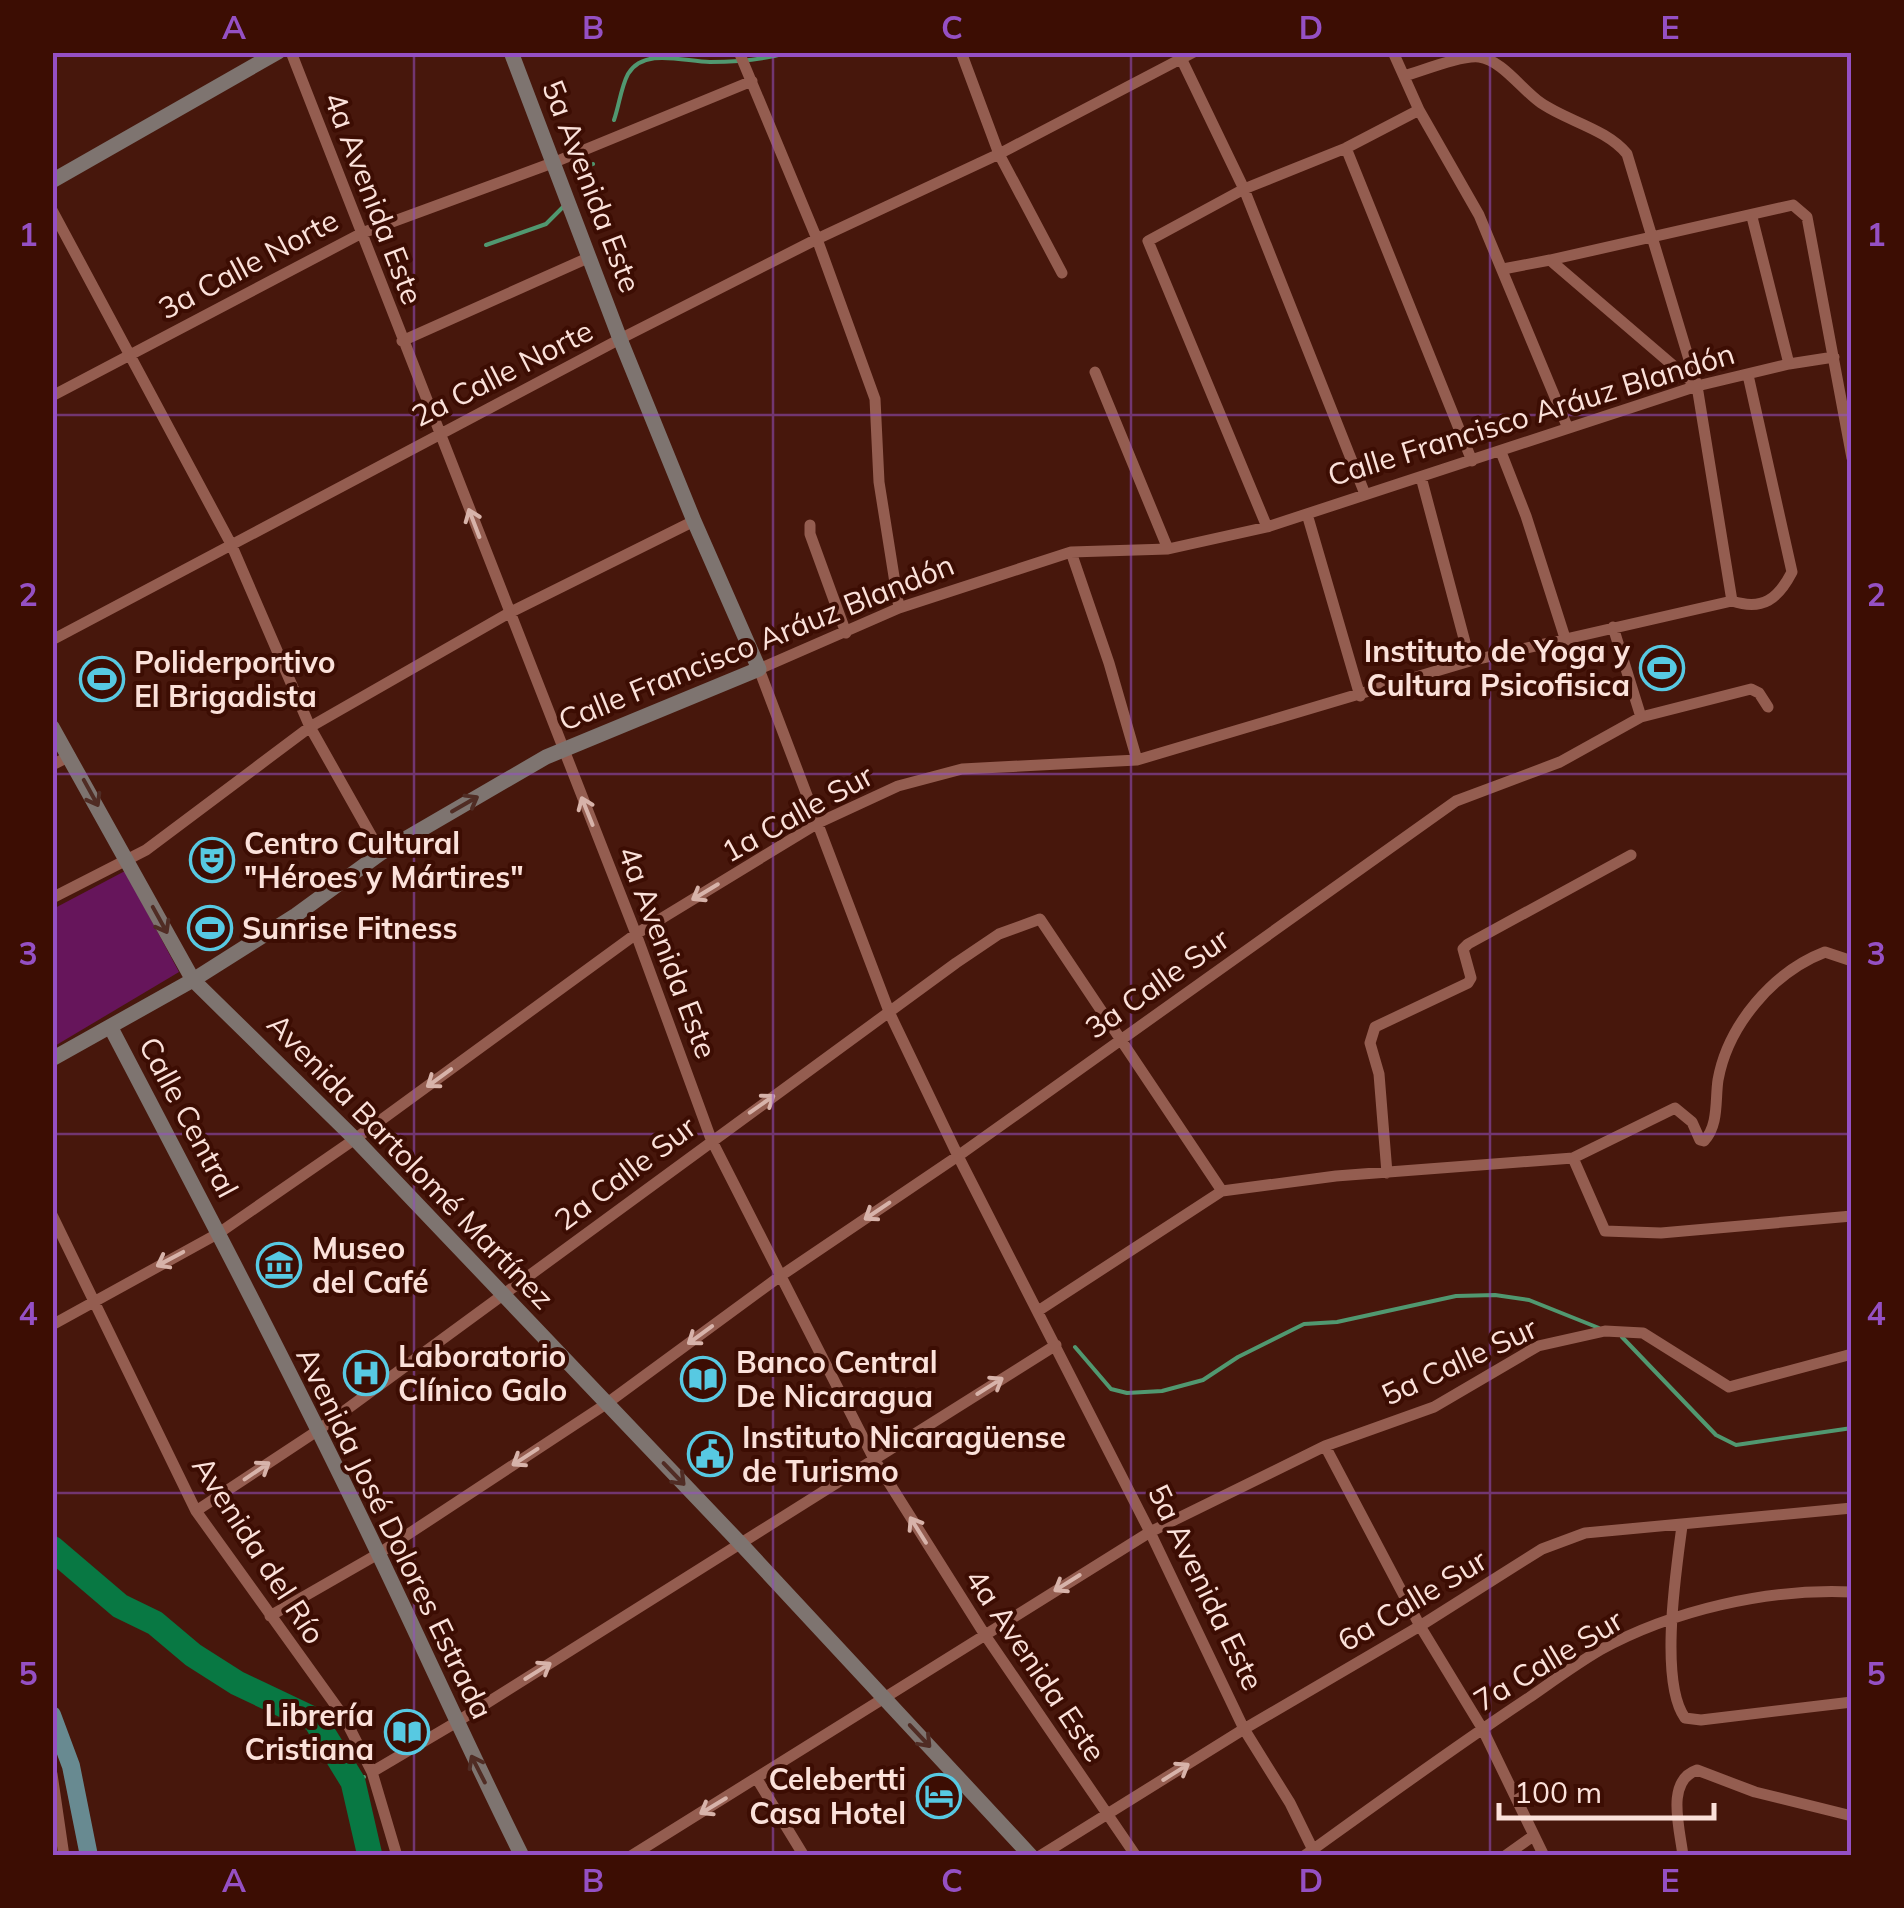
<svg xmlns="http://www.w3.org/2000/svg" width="1904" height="1908" font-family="Mulish,sans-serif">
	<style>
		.green { fill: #66155b }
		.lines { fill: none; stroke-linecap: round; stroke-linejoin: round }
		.stream { stroke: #519870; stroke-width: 4 }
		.river { stroke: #087843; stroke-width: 25 }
		.street { stroke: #945d50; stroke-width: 11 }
		.secondary { stroke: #7e7470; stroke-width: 15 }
		.primary { stroke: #688a91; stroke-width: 18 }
		.oneway { stroke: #d7b3aa }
		.oneway2 { stroke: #502c24 }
		.grid { fill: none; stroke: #9550c4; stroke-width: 2.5; stroke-opacity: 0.55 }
		.labels { text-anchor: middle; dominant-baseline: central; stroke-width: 8; stroke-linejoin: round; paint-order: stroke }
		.street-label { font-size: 30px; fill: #fbe1da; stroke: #3c0d03 }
		.poi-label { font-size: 30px; font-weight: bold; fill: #fbe1da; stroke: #3c0d03; text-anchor: start }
		.neatline { fill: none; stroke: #9550c4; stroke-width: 4 }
		.grid-label { font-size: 32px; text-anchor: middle; font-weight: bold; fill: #9550c4 }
	</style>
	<rect width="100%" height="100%" fill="#47170c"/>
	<path class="green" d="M125,871L179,972L53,1047V909Z"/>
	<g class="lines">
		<path class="stream" d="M614,120C619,106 621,87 628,74C644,47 685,62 710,62C736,62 764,60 789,52
			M583,168L593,164
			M486,245L546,224L564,206
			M1622,1337L1716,1435L1736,1445L1852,1428
			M1075,1347L1111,1389L1127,1393L1162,1391L1203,1380L1238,1357L1304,1324L1337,1322L1456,1296L1495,1295L1529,1300L1599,1328
			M353,1782L364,1777"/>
		<path class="river" d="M52,1548L120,1606L155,1623L193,1655L237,1683L315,1720L353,1782L370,1856"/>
		<path class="street" d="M291,52L636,934L711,1139L874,1459L985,1635L1136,1856
			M739,52L817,239L875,399L879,482L899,608
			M961,52L999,154L1062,273
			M1178,52L1244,189L1365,494
			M1393,52L1419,110L1479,215L1567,426
			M1404,76C1422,71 1461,55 1479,57C1502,60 1522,90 1541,103C1567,121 1607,129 1627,154L1697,386L1732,601
			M1346,148L1472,461
			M52,210L231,544L310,727L381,853
			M1752,217L1789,364
			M1550,260L1793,205L1807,217L1852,458
			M1503,269L1550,260L1697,386
			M402,341L590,257
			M1095,372L1168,549
			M52,396L362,233L555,162L752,81
			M1501,452L1526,516L1566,641
			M1421,477L1470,661
			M1307,514L1360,696
			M810,525V534L846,633
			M1267,527L1148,241L1244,189L1346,148L1419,110
			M1071,552L1109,663L1137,760
			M1613,627L1641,717
			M52,640L620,339L817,239L999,154L1194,52
			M52,765L70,756
			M52,898L146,850L310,727L509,613L694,521
			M1573,1158L1605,1231L1661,1233L1852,1216
			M1387,1173L1379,1074L1370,1043L1375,1027L1468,983L1471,978L1463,949L1468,944L1631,855
			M52,1215L196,1511L344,1717L372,1772L397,1856
			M1038,1311L1222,1191L1336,1176L1573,1158L1675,1108L1692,1122L1700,1140L1704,1141C1719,1125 1715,1100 1718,1080C1728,1025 1773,972 1825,952L1852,961
			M52,1325L219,1233L355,1139L636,934L818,823L898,786L962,769L1137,760L1470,661L1732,601C1763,611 1778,599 1792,572L1748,375
			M1325,1446L1420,1626L1482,1728L1544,1856
			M196,1511L317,1431L956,963L999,934L1040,919L1222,1191
			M1682,1526C1676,1571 1659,1682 1685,1718L1701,1720L1852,1702
			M270,1616L378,1554L606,1404L779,1277L958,1156L1456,801L1560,762L1641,717L1751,689L1759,693L1768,707
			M372,1772L455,1723L1056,1345
			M52,1774L64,1856
			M757,1779L804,1856
			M631,1856L1150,1532L1325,1446L1434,1407L1538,1346L1605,1331L1643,1333L1729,1387L1852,1354
			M1040,1856L1244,1729L1420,1626L1542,1549L1585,1533L1852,1508
			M1304,1856C1379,1802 1453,1748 1530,1697C1553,1681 1576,1664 1600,1650C1673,1610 1769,1588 1852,1592
			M1316,1856L1290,1803L1244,1729L1150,1532L958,1156L890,1014L759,669L899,608L1071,552L1168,549L1267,527L1697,386L1789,364L1834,357
			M1505,1856L1533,1836
			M1683,1856C1680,1829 1665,1781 1697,1770L1755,1792L1852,1816"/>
		<path class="secondary" d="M52,181L278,52
			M52,727L193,980L355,1139L740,1543L1031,1856
			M111,1028C202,1202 294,1377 379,1555C427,1655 472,1756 522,1856
			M52,1059L193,980L296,915L381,853L546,757L759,669L694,521L620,339L511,52"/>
		<path class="primary" d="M52,1715L71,1766L89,1856"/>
	</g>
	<defs><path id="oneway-shaft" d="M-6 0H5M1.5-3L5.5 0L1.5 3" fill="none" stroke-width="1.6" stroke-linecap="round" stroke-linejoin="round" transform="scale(2.5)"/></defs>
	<g class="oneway">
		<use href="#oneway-shaft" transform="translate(474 523) rotate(-111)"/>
		<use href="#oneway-shaft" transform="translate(587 811) rotate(-112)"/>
		<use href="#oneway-shaft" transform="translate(705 892) rotate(149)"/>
		<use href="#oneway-shaft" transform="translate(439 1078) rotate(144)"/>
		<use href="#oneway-shaft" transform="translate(762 1104) rotate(-35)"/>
		<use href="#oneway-shaft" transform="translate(877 1211) rotate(146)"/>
		<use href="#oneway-shaft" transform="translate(170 1259) rotate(152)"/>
		<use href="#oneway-shaft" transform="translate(700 1335) rotate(144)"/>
		<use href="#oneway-shaft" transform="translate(990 1386) rotate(-32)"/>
		<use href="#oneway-shaft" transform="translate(525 1457) rotate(147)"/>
		<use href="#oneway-shaft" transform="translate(257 1471) rotate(-34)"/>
		<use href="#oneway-shaft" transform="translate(918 1530) rotate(-122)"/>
		<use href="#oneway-shaft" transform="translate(1067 1583) rotate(148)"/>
		<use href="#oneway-shaft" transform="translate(538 1671) rotate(-32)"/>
		<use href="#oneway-shaft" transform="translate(1176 1772) rotate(-32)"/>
		<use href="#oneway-shaft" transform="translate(713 1806) rotate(149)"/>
	</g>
	<g class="oneway2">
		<use href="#oneway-shaft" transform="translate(91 793) rotate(61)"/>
		<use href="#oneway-shaft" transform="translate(465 804) rotate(-30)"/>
		<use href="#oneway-shaft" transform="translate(160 920) rotate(61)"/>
		<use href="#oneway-shaft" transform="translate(674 1474) rotate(46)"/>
		<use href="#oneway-shaft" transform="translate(920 1736) rotate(47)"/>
		<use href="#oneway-shaft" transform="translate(478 1769) rotate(-117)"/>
	</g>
	<path class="grid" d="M414,52V1856M773,52V1856M1131,52V1856M1490,52V1856M52,415H1852M52,774H1852M52,1134H1852M52,1493H1852"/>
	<defs>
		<symbol id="stadium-ring" viewBox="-11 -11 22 22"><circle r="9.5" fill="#3c0d03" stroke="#57c9e2" stroke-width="1.5"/><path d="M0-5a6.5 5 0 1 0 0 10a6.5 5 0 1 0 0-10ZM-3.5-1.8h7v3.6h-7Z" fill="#57c9e2"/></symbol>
		<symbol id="theatre-ring" viewBox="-11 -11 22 22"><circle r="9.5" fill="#3c0d03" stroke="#57c9e2" stroke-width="1.5"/><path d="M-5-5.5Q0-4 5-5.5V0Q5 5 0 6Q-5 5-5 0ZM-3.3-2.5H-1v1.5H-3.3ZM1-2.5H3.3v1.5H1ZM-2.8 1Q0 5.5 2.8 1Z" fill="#57c9e2"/></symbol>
		<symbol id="museum-ring" viewBox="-11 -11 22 22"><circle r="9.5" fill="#3c0d03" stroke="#57c9e2" stroke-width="1.5"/><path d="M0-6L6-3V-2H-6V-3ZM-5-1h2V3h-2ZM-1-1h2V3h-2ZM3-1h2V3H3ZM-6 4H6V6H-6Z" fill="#57c9e2"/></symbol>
		<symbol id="hospital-ring" viewBox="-11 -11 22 22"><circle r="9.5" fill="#3c0d03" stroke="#57c9e2" stroke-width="1.5"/><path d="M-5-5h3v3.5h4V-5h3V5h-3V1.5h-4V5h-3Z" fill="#57c9e2"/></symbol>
		<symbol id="library-ring" viewBox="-11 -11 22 22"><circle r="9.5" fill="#3c0d03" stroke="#57c9e2" stroke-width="1.5"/><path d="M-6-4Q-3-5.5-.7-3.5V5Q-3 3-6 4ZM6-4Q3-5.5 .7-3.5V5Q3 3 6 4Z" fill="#57c9e2"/></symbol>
		<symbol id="civic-ring" viewBox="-11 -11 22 22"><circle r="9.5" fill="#3c0d03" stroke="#57c9e2" stroke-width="1.5"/><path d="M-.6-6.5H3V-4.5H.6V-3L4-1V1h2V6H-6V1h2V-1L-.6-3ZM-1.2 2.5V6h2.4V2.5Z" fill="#57c9e2"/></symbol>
		<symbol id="hotel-ring" viewBox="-11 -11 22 22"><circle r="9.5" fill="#3c0d03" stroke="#57c9e2" stroke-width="1.5"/><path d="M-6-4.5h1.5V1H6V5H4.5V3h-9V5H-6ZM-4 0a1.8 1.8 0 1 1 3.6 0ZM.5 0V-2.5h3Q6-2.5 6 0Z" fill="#57c9e2"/></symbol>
	</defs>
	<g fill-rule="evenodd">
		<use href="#stadium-ring" x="1637" y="643" width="50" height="50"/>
		<use href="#stadium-ring" x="77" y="654" width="50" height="50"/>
		<use href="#theatre-ring" x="187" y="835" width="50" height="50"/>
		<use href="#stadium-ring" x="185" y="903" width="50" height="50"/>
		<use href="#museum-ring" x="254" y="1240" width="50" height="50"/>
		<use href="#hospital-ring" x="341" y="1348" width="50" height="50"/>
		<use href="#library-ring" x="678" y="1354" width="50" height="50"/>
		<use href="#civic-ring" x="685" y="1429" width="50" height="50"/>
		<use href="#library-ring" x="382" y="1707" width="50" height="50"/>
		<use href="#hotel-ring" x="914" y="1771" width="50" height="50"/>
	</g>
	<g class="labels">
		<g class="street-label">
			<text transform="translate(592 186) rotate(69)">5a Avenida Este</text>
			<text transform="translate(374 198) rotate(69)">4a Avenida Este</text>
			<text transform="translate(248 264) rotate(-28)">3a Calle Norte</text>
			<text transform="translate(502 373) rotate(-27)">2a Calle Norte</text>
			<text transform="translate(1531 414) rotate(-17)">Calle Francisco Aráuz Blandón</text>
			<text transform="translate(756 642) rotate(-22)">Calle Francisco Aráuz Blandón</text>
			<text transform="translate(797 813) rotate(-29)">1a Calle Sur</text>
			<text transform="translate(668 952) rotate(69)">4a Avenida Este</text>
			<text transform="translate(1157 983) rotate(-35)">3a Calle Sur</text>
			<text transform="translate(189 1117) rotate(62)">Calle Central</text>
			<text transform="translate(411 1161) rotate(46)">Avenida Bartolomé Martínez</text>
			<text transform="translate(625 1173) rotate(-37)">2a Calle Sur</text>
			<text transform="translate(1459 1361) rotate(-25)">5a Calle Sur</text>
			<text transform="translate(395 1533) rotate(64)">Avenida José Dolores Estrada</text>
			<text transform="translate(259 1550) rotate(57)">Avenida del Río</text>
			<text transform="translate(1206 1587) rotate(64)">5a Avenida Este</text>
			<text transform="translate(1412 1600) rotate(-31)">6a Calle Sur</text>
			<text transform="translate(1548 1660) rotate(-31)">7a Calle Sur</text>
			<text transform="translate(1036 1665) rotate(56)">4a Avenida Este</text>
		</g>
		<g class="poi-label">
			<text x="1630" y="651" text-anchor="end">Instituto de Yoga y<tspan x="1630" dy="34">Cultura Psicofisica</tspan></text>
			<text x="134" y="662">Poliderportivo<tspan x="134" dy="34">El Brigadista</tspan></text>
			<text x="244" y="843">Centro Cultural<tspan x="244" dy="34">"Héroes y Mártires"</tspan></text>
			<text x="242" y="928">Sunrise Fitness</text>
			<text x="312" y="1248">Museo<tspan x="312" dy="34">del Café</tspan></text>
			<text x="398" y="1356">Laboratorio<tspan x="398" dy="34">Clínico Galo</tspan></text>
			<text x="736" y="1362">Banco Central<tspan x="736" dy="34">De Nicaragua</tspan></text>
			<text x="742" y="1437">Instituto Nicaragüense<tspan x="742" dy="34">de Turismo</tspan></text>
			<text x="374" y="1715" text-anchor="end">Librería<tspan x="374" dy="34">Cristiana</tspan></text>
			<text x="906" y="1779" text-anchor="end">Celebertti<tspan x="906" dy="34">Casa Hotel</tspan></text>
		</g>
	</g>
	<rect width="1904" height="1908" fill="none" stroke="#3c0d03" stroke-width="110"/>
	<path d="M1499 1803v15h215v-15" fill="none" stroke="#fbe1da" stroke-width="5"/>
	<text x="1514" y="1803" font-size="30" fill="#fbe1da" stroke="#3c0d03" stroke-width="8" paint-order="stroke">100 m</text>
	<rect x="55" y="55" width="1794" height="1798" class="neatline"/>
	<g class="grid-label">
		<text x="234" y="39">A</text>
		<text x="593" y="39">B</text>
		<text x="952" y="39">C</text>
		<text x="1311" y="39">D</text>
		<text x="1670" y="39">E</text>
		<text x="28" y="246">1</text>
		<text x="1876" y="246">1</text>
		<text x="28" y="606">2</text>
		<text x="1876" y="606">2</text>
		<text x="28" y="965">3</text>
		<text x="1876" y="965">3</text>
		<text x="28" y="1325">4</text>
		<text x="1876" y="1325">4</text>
		<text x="28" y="1685">5</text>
		<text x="1876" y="1685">5</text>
		<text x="234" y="1892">A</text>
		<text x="593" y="1892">B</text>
		<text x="952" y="1892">C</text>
		<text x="1311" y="1892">D</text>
		<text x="1670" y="1892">E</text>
	</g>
</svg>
